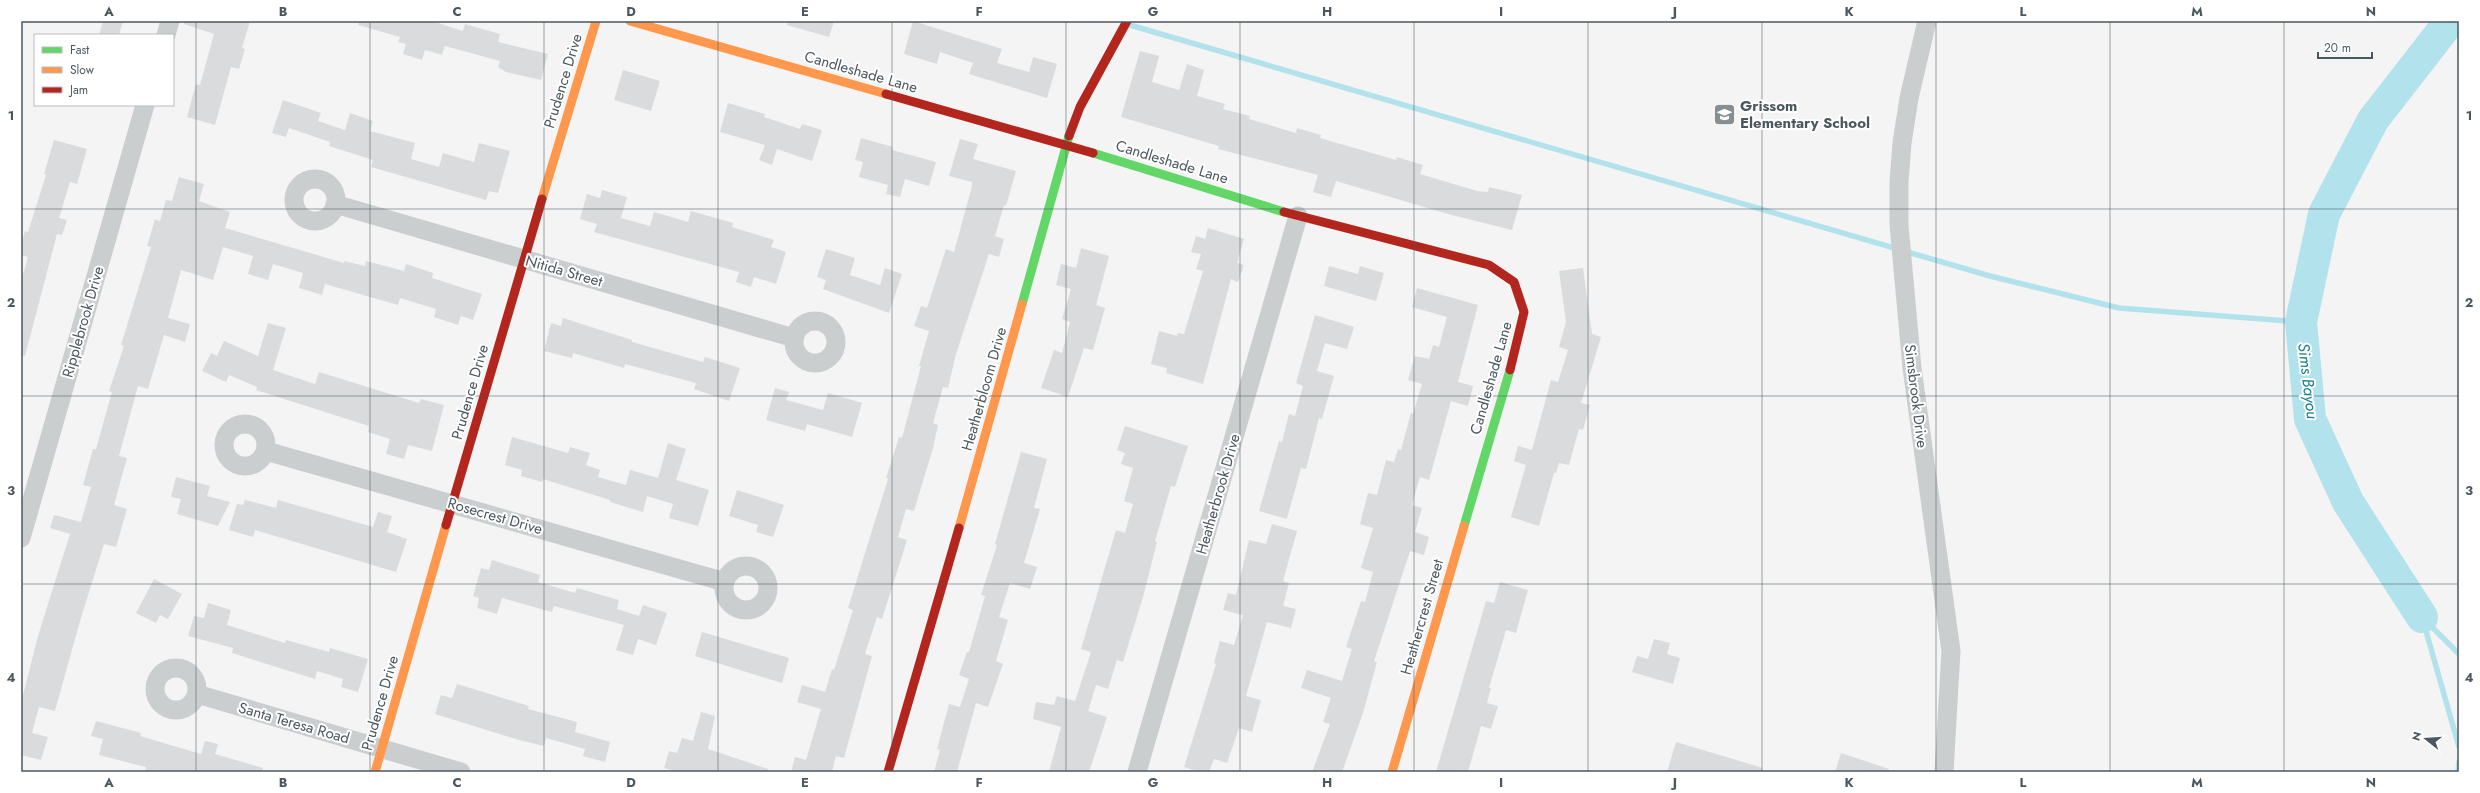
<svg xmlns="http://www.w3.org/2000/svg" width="2480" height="793" font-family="Jost,sans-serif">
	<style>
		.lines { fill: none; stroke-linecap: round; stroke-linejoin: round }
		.stream { stroke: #b2e2eb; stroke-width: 5.5 }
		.river { stroke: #b2e2eb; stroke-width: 32 }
		.building { fill: #dadbdc }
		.street { stroke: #cbcecf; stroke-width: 19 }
		.fast { stroke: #63d668; stroke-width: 9 }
		.slow { stroke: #ff974d; stroke-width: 9 }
		.jam { stroke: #b3261e; stroke-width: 9 }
		.grid { fill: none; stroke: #4b575f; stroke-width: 1; stroke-opacity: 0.55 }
		.labels { text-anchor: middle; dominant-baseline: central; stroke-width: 4; stroke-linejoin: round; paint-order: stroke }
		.street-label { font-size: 15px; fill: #4b575f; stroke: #fff }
		.poi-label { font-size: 15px; font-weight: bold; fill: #4b575f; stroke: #fff; text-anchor: start }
		.water-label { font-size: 16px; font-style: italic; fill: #167d90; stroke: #fff }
		.neatline { fill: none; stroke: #4b575f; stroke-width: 1.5 }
		.grid-label { font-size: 13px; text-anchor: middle; font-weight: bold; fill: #4b575f }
	</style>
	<rect width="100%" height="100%" fill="#f4f4f4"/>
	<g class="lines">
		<path class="stream" d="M1130,25L1990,276L2119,308L2301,322
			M2422,617L2459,747
			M2423,618L2459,654
			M2458,772L2459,762"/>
		<path class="river" d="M2422,617L2348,502L2310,419L2301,322L2324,214L2373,120L2450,21"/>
	</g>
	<path class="building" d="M103,21H123L119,35H99Z
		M184,21H250L242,48L245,49L239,69L231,67L215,125L187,117L196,84L200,85L214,34L184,24Z
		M359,21H432L463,31L465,24L500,34L498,42L548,54L541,80L506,72L498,67L500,61L445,46L442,55L425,50L422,60L403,54L406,44L398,42L400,37L358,25Z
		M788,21H834L829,37L787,25Z
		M913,21L1002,49L997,63L1029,72L1033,57L1057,64L1047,98L969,74L973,63L940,52L937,64L904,54Z
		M1140,51L1159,56L1152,82L1179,90L1187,64L1204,70L1197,96L1225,104L1223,109L1250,116L1249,119L1296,133L1297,128L1321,135L1320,138L1396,160L1397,157L1423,165L1420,174L1477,191L1488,192L1489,187L1522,195L1512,230L1448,214L1336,181L1331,197L1313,192L1318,175L1218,149L1219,146L1121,117Z
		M623,70L660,81L651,111L614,100Z
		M283,100L321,113L318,121L345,130L350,113L373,121L370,131L415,143L411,159L439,167L443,153L474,162L479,143L510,151L498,193L489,191L486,200L371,167L373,160L329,146L330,142L289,128L286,137L272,133Z
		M728,103L765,114L764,117L800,129L802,124L822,130L812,161L777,149L772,165L759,160L765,145L720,132Z
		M861,138L893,147L892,150L936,162L929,186L905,179L900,197L886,194L888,185L859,177L863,162L855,160Z
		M960,139L978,144L973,159L1016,171L1006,206L1004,205L995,236L1004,239L999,257L989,254L956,354L948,388L943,387L933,423L938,425L933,448L914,511L906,509L898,537L907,540L882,619L877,617L865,654L872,656L844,758L836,756L832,772H791L795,757L806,760L821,709L797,702L802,685L825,692L832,669L834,670L853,610L848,608L888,479L886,478L899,437L902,438L921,366H919L929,331L914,326L921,306L927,308L946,249L954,252L972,186V182L949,176Z
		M54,140L87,149L77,184L70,182L59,218L67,220L62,235L57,234L25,356L21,355V281L28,257L21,255V245L25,231L28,232L46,175L44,174Z
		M179,177L204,184L199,201L230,212L225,228L344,263V261L365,266L366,261L404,271L406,264L433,273L432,278L482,294L473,320L461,316L458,325L434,317L436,309L400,298L398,305L325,284L322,295L299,288L303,273L273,264L268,280L248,274L253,256L223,247L213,280L181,270L168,318L190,324L185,342L164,335L148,389L138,386L119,456L127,458L114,505L127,509L116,547L104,544L80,621L55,711L39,707L32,733L48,737L41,760L21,755V703L38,636L70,534L50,528L54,515L81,522L91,487L83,485L93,449H96L112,392L109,391L124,346L121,345L151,247L147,246L155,219L160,221L166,200L172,201Z
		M602,190L627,197L621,218L650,226L654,212L688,222L691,211L733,223L732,227L774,240L771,247L786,252L776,284L754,277L751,287L736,282L739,272L594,232L597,224L580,219L587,194L600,198Z
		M1208,228L1244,239L1237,263L1244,265L1238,282L1231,279L1203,384L1166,373L1167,368L1151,364L1159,331L1177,336L1178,333L1184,334L1203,271L1196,269L1201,254L1191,252L1196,236L1205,239Z
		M1081,248L1109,256L1096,305L1105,308L1093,350L1084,348L1068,397L1041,388L1054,350L1062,353L1070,322L1062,319L1071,289L1056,285L1061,264L1076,268Z
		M826,249L855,258L850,275L880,285L885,268L902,274L889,313L823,289L826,280L817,277Z
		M1329,266L1358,274L1360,266L1384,273L1376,301L1324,286Z
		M1583,268L1592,334L1601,337L1581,403L1590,405L1583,430L1579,429L1569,465L1559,463L1556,473H1554L1539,526L1511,517L1526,465L1514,461L1518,446L1532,450L1551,380L1558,382L1568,350L1559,347L1566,322L1559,271Z
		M1417,288L1478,305L1458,382L1473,386L1468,406L1451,401L1429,480L1420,477L1412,505L1422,508L1415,532L1429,537L1424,555L1410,551L1374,661L1377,662L1363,713L1342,772H1312L1330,724L1323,722L1331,698L1301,688L1307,670L1342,681L1352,649L1346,647L1361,601L1365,602L1373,572L1361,568L1373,528L1360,524L1368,493L1377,495L1386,460L1394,462L1398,449L1401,450L1411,413L1413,414L1422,384L1408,380L1415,356L1429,359L1433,345L1439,347L1447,317L1412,307Z
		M1315,315L1354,327L1347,349L1325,343L1317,371L1334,376L1322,419L1319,418L1306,469L1301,468L1287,519L1259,511L1279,441L1282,442L1289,414L1295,416L1303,386L1296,383Z
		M563,318L632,340V342L703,362L705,357L740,368L729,401L694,389L696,383L625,364L624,368L573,353L572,358L544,351L551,323L561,326Z
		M268,323L286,328L273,370L315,384L319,372L419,403L421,399L444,405L432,451L408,445L404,459L386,454L390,439L368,432L369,426L256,390L257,387L229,375L226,382L202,371L211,353L217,356L224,341L258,356Z
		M775,388L789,392L786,400L823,410L828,393L862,403L852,437L807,424L805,431L766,420Z
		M1125,426L1188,446L1175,487L1171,486L1155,541L1157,542L1143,597L1123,662L1117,660L1108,689L1096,685L1088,711L1107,717L1089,772H1049L1061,727L1033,719L1036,702L1054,705L1057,696L1075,701L1091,652L1081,649L1116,530L1125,533L1133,504L1124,501L1133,468L1121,464L1125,453L1117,450Z
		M512,437L568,453L570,447L590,453L586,465L600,470L598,477L626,485L630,470L658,478L668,443L686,449L676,480L709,490L698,526L669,518L673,504L647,496L643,512L610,502V500L543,479L542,482L521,476L522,470L505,465Z
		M1021,452L1047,459L1034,508L1040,509L1024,563L1037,567L1030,589L1010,583L999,617L1008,620L996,661L1003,664L988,707L976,703L957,772H934L940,750L937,749L949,704L960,707L969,679L959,675L967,652H969L985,596L981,595L997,545L995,544Z
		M176,477L210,486L207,496L230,502L218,526L177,514L181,499L171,497Z
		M737,490L784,505L773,537L756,532L758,525L729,516Z
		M245,500L276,508L278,500L373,527L378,512L392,516L387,532L407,539L396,572L255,530L253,537L229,530L237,504L243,505Z
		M1272,524L1297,531L1283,581L1289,583L1283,606L1296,609L1291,628L1267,622L1246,696L1261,700L1252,732L1239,728L1227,763L1214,759L1209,772H1200L1184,767L1216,664L1214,663L1220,641L1234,645L1243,615L1223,610L1228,593L1236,595L1249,540L1266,544Z
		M492,560L540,575L538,582L575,593L577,588L619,600L617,609L639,616L643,605L667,613L656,645L638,639L633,655L616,650L624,625L554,606L552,612L502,598L497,614L477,608L479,598L473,596L481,568L489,570Z
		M154,579L182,594L168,619L160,615L156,623L136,613Z
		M1500,582L1528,590L1516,633L1506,630L1489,688H1491L1487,703L1498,706L1491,729L1481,726L1468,772H1436L1486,601L1494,603Z
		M208,603L231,610L227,625L285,643L286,640L329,652L330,648L368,659L358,692L341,687L343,679L317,671L315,679L232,653L233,648L188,636L194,616L204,618Z
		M702,632L789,658L782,683L695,656Z
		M1654,639L1670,643L1667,654L1680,658L1673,684L1632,672L1637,656L1648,659Z
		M457,684L529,706L528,709L577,722L575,732L610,742L605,762L583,756L585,749L546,738L544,746L519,740L435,714L441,695L452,698Z
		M701,712L715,716L708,749L768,769V772H677L664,768L669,751L677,753L682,738L693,741Z
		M96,721L141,733L140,736L201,754L205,741L218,744L215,754L263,768L262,772H145L146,767L99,755L103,739L91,736Z
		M1676,742L1763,768L1762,772H1667Z
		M1841,753L1889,769V772H1835Z"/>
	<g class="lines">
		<path class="street" d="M1927,21L1909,98L1902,143L1899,182V225L1912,368L1951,651L1944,772
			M166,35L170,21
			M294 200a21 21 0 1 1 42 0a21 21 0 1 1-42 0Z
			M335,204L794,338
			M794 342a21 21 0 1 1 42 0a21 21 0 1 1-42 0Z
			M224 445a21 21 0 1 1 42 0a21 21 0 1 1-42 0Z
			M266,451L725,582
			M21,538L145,105
			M724 588a22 22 0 1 1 44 0a22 22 0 1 1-44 0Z
			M155 689a21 21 0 1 1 42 0a21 21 0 1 1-42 0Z
			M197,694L461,772
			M1137,772L1298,216"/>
		<path class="fast" d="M1093,153L1284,212
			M1022,304L1069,136
			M1464,526L1510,370"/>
		<path class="slow" d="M630,21L886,94
			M542,199L596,21
			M959,528L1022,304
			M375,772L446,525
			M1392,772L1464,526"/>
		<path class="jam" d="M886,94L1093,153
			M1069,136L1080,107L1127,21
			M1284,212L1489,265L1514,282L1524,312L1510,370
			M446,525L542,199
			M888,772L959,528"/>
	</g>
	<path class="grid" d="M196,21V772M370,21V772M544,21V772M718,21V772M892,21V772M1066,21V772M1240,21V772M1414,21V772M1588,21V772M1762,21V772M1936,21V772M2110,21V772M2284,21V772M21,209H2459M21,396H2459M21,584H2459"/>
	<defs>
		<symbol id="school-square" viewBox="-11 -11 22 22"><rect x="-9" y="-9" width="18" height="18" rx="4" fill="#868e93" stroke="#fff"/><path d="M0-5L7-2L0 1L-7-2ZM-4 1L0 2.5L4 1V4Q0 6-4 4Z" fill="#fff"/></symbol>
	</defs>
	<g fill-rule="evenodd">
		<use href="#school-square" x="1712" y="102" width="25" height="25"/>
	</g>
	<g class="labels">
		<g class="street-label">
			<text transform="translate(861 72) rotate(16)">Candleshade Lane</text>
			<text transform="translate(563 81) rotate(-73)">Prudence Drive</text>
			<text transform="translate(1172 162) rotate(17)">Candleshade Lane</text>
			<text transform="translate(564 271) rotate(16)">Nitida Street</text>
			<text transform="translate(83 322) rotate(-74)">Ripplebrook Drive</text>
			<text transform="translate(1491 378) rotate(-74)">Candleshade Lane</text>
			<text transform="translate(984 389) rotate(-74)">Heatherbloom Drive</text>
			<text transform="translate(470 392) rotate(-74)">Prudence Drive</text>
			<text transform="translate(1916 396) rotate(83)">Simsbrook Drive</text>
			<text transform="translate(1218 494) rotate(-74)">Heatherbrook Drive</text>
			<text transform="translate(495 516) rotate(16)">Rosecrest Drive</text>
			<text transform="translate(1422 617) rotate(-74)">Heathercrest Street</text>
			<text transform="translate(380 703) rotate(-74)">Prudence Drive</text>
			<text transform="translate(294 723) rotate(16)">Santa Teresa Road</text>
		</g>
		<g class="poi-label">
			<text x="1740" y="106">Grissom<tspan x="1740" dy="17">Elementary School</tspan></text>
		</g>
		<g class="water-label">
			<text transform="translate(2308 381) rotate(83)">Sims Bayou</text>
		</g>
	</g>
	<rect width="2480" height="793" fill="none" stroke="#ffffff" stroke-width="44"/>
	<rect x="34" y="34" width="140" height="72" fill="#ffffff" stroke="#b7bcbf"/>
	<rect x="42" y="47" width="20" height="6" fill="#63d668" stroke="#b7bcbf"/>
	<text x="70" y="54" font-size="12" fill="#4b575f">Fast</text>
	<rect x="42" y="67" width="20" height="6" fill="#ff974d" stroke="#b7bcbf"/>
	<text x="70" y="74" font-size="12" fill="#4b575f">Slow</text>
	<rect x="42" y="87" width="20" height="6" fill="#b3261e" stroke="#b7bcbf"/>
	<text x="70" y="94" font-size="12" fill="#4b575f">Jam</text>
	<g transform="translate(2426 739) rotate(287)" stroke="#ffffff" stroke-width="3" paint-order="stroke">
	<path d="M0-3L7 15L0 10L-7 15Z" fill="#4b575f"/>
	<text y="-6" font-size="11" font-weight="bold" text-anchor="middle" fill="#4b575f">N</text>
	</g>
	<path d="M2318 52v6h54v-6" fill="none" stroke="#4b575f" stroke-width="2"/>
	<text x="2324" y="52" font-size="12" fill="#4b575f" stroke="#ffffff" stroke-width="3" paint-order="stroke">20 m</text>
	<rect x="22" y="22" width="2436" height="749" class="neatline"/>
	<g class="grid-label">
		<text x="109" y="16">A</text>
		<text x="283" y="16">B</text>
		<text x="457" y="16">C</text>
		<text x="631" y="16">D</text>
		<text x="805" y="16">E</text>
		<text x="979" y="16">F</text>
		<text x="1153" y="16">G</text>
		<text x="1327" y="16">H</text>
		<text x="1501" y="16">I</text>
		<text x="1675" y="16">J</text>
		<text x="1849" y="16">K</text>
		<text x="2023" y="16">L</text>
		<text x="2197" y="16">M</text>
		<text x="2371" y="16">N</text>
		<text x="11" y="120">1</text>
		<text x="2469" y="120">1</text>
		<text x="11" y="307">2</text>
		<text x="2469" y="307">2</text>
		<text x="11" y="495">3</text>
		<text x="2469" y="495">3</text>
		<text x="11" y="682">4</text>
		<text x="2469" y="682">4</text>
		<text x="109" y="787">A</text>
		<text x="283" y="787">B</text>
		<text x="457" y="787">C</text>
		<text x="631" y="787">D</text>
		<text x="805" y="787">E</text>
		<text x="979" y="787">F</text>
		<text x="1153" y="787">G</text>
		<text x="1327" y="787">H</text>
		<text x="1501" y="787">I</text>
		<text x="1675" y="787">J</text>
		<text x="1849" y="787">K</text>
		<text x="2023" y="787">L</text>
		<text x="2197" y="787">M</text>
		<text x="2371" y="787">N</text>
	</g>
</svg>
